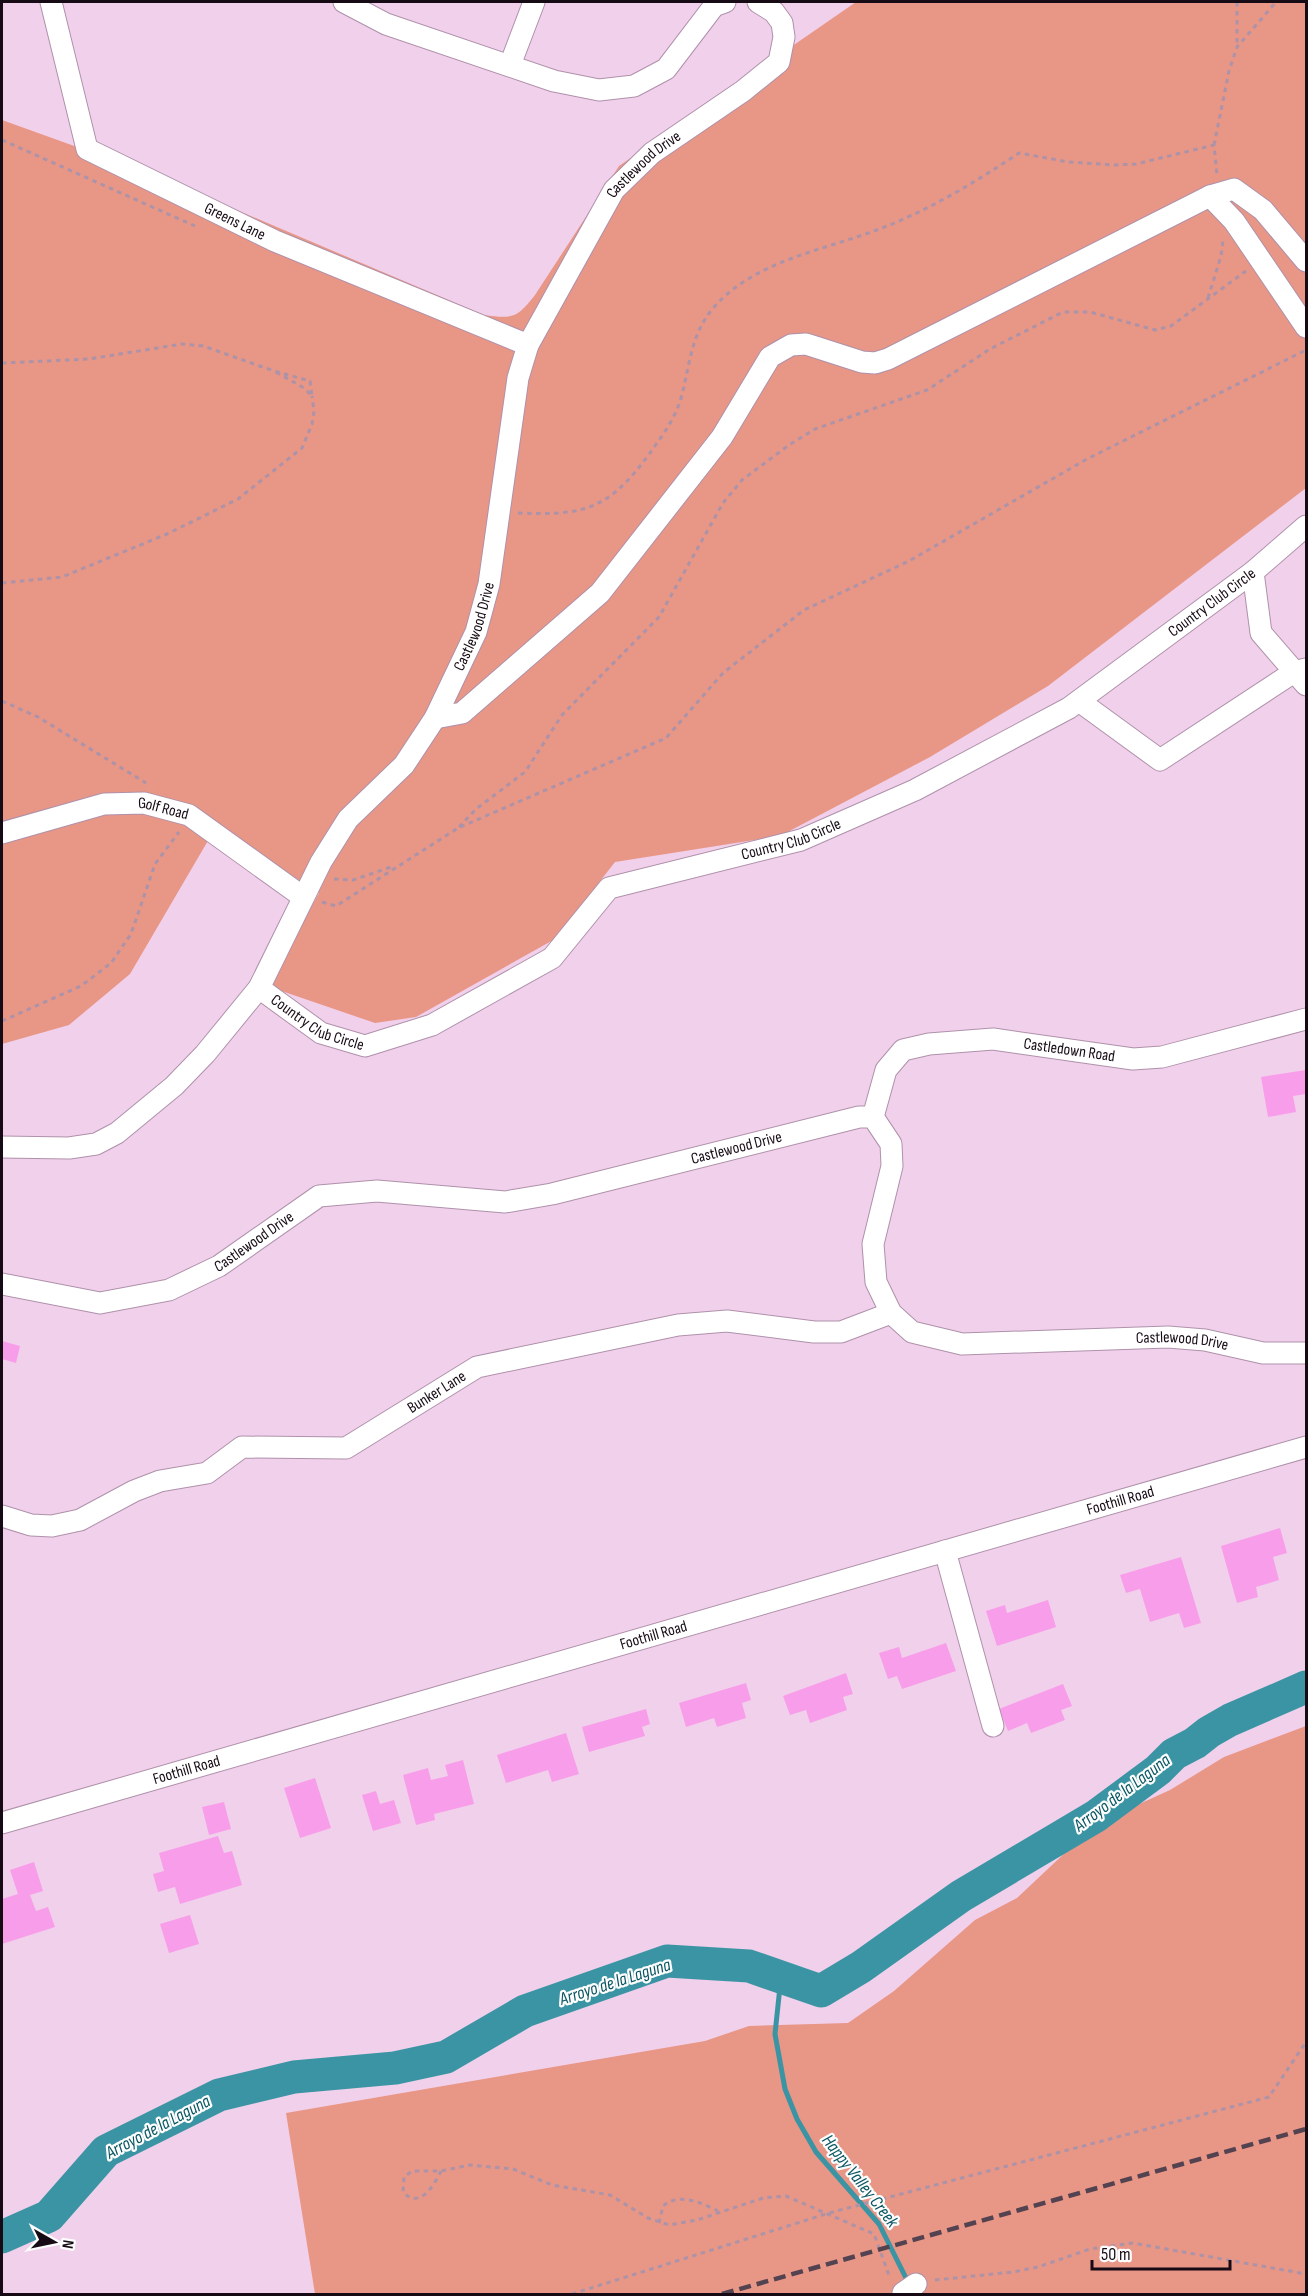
<svg xmlns="http://www.w3.org/2000/svg" width="1308" height="2296" font-family="'Sofia Sans Condensed',sans-serif">
	<style>
		.green { fill: #e89686 }
		.lines { fill: none; stroke-linecap: round; stroke-linejoin: round }
		.stream { stroke: #3b94a4; stroke-width: 5 }
		.river { stroke: #3b94a4; stroke-width: 33 }
		.building { fill: #f89dea }
		.minor-casing { stroke: #af91aa; stroke-width: 23 }
		.path { stroke: #ad93a8; stroke-width: 3; stroke-dasharray: 4.5 4.5; stroke-linecap: butt }
		.minor { stroke: #fff; stroke-width: 21 }
		.rail { stroke: #534250; stroke-width: 4.5; stroke-dasharray: 12 6; stroke-linecap: butt }
		.labels { text-anchor: middle; dominant-baseline: central; stroke-width: 4.5; stroke-linejoin: round; paint-order: stroke }
		.street-label { font-size: 16px; fill: #160b14; stroke: #fdfdfd }
		.water-label { font-size: 18px; font-style: italic; fill: #095663; stroke: #fdfdfd }
	</style>
	<rect width="100%" height="100%" fill="#f1d0eb"/>
	<path class="green" d="M856,2H1306V488L1048,686L930,757L780,836L615,862L555,939L416,1017L375,1023L267,986L319,893L216,827L130,974L69,1025L2,1044V120L152,174L484,315C513,319 517,318 535,295L619,166Z
		M1306,1726V2294H315L286,2113L705,2041L749,2026L848,2023L894,1991L975,1920L1017,1898L1085,1834L1126,1810L1170,1790L1224,1757Z"/>
	<g class="lines">
		<path class="stream" d="M781,1977L775,2034L785,2089L797,2119L816,2152L879,2224L908,2282"/>
		<path class="river" d="M2,2237L49,2216L106,2151L219,2095L294,2077L395,2068L446,2057L525,2011L667,1961L749,1966L821,1991L861,1967L961,1896L1096,1816L1158,1770L1174,1754L1195,1743L1209,1732L1230,1720L1306,1687"/>
	</g>
	<path class="building" d="M1306,1070V1094L1293,1096L1296,1112L1268,1117L1261,1077Z
		M2,1341L20,1346L16,1363L2,1359Z
		M1280,1528L1287,1553L1273,1557L1279,1580L1256,1587L1258,1597L1237,1603L1221,1546Z
		M1181,1557L1201,1623L1184,1628L1179,1613L1150,1622L1140,1589L1126,1593L1120,1575Z
		M1048,1600L1056,1627L997,1646L986,1611L1005,1605L1007,1613Z
		M946,1643L956,1671L902,1689L897,1676L888,1679L879,1653L899,1647L902,1658Z
		M846,1673L853,1694L843,1697L847,1710L810,1723L806,1710L790,1715L783,1696Z
		M746,1683L751,1700L742,1703L746,1718L717,1727L714,1718L686,1727L679,1703Z
		M1063,1684L1072,1706L1061,1710L1065,1720L1031,1733L1027,1723L1008,1731L999,1709Z
		M646,1709L650,1724L642,1727L645,1736L589,1752L582,1727Z
		M566,1733L579,1774L552,1782L548,1770L506,1783L497,1755Z
		M463,1760L474,1804L434,1814L435,1820L416,1825L403,1775L428,1768L431,1780L448,1776L445,1765Z
		M315,1778L331,1828L300,1838L284,1788Z
		M376,1791L380,1804L394,1800L401,1823L373,1831L362,1795Z
		M224,1802L231,1829L209,1835L202,1807Z
		M218,1836L224,1853L232,1851L242,1885L180,1904L175,1887L158,1892L153,1874L164,1871L159,1853Z
		M34,1862L43,1891L30,1895L36,1911L48,1907L55,1927L2,1944V1899L18,1894L10,1870Z
		M190,1915L199,1944L169,1953L160,1924Z"/>
	<g class="lines">
		<defs>
			<g id="minor">
				<path id="s1" d="M51,2L87,149L275,241L528,345"/>
				<path d="M344,2L386,24L554,81L599,90L634,86L666,69L714,6L725,2"/>
				<path d="M510,65L534,2"/>
				<path d="M1210,196L1234,189L1263,210L1306,261"/>
				<path d="M1253,572L1261,633L1306,685"/>
				<path d="M1079,701L1160,760L1294,672L1306,669"/>
				<path d="M435,718L462,713L600,593L722,437L770,357L791,345L806,344L862,362L875,363L888,359L1210,196L1234,221L1306,327"/>
				<path id="s2" d="M2,833L104,804L144,803L189,815L303,897"/>
				<path id="s3" d="M259,988L321,1033L365,1046L432,1025L552,958L609,888L801,840L915,790L1069,708L1253,572L1306,526"/>
				<path id="s4" d="M873,1117L886,1070L903,1050L929,1044L993,1039L1133,1059L1162,1057L1306,1019"/>
				<path id="s5" d="M2,1147L69,1148L96,1144L117,1133L174,1086L205,1054L259,988L321,862L348,819L404,765L435,718L476,632L489,584L518,378L528,345L614,190L652,153L743,91L779,62L784,37L782,23L774,12L758,2"/>
				<path id="s6" d="M2,1284L100,1303L169,1290L219,1266L319,1196L377,1191L505,1202L552,1194L859,1117H873L891,1144L892,1166L873,1244L876,1282L891,1313L912,1332L962,1344L1168,1337L1205,1340L1263,1353H1306"/>
				<path id="s7" d="M2,1516L31,1525L52,1526L80,1520L134,1491L160,1481L207,1473L242,1447L346,1448L477,1367L678,1325L727,1321L814,1332H841L891,1313"/>
				<path d="M945,1551L993,1726"/>
				<path id="s8" d="M2,1823L1306,1447"/>
				<path d="M903,2293L916,2284"/>
			</g>
		</defs>
		<use href="#minor" class="minor-casing"/>
		<path class="path" d="M1237,2V45
			M2,140L195,226
			M1214,145L1229,71L1237,47L1276,2
			M1208,298L1221,256L1223,241
			M2,363L89,359L182,344L203,346L274,371L310,381L312,396L304,388L274,371
			M518,513C586,516 609,509 650,453C662,436 675,419 681,398C692,358 690,327 725,296C765,260 825,249 874,231C926,212 974,183 1019,153L1069,162L1115,165L1136,164L1214,145L1217,175
			M2,583L62,577L167,534L238,499L302,448L312,424L314,411L312,396
			M2,701L38,717L146,783
			M459,827L476,809L525,772L562,715L659,617L723,503L742,480L789,445L815,429L927,390L990,349L1063,312H1090L1155,330L1171,326L1246,271
			M334,879L353,880L394,866
			M322,902L336,906L458,828L666,738L723,673L804,610L909,561L1087,459L1306,350
			M2,1021L81,986L111,963L131,934L155,864L179,832
			M441,2171C434,2185 420,2210 403,2192L404,2177L412,2171H441L470,2165L513,2169L552,2185L610,2195L648,2218L669,2225L697,2220L763,2198L786,2196L874,2234L890,2278
			M659,2223L663,2206C679,2192 702,2203 718,2211
			M935,2280L1013,2272L1038,2267L1090,2249L1133,2243L1306,2274
			M572,2294L829,2213L1269,2097L1306,2042"/>
		<use href="#minor" class="minor"/>
		<path class="rail" d="M722,2294L1306,2129"/>
	</g>
	<g class="labels">
		<g class="street-label">
			<text stroke="none"><textPath href="#s5" startOffset="1251">Castlewood Drive</textPath></text>
			<text stroke="none"><textPath href="#s1" startOffset="316">Greens Lane</textPath></text>
			<text stroke="none"><textPath href="#s3" startOffset="1095">Country Club Circle</textPath></text>
			<text stroke="none"><textPath href="#s5" startOffset="747">Castlewood Drive</textPath></text>
			<text stroke="none"><textPath href="#s2" startOffset="166">Golf Road</textPath></text>
			<text stroke="none"><textPath href="#s3" startOffset="609">Country Club Circle</textPath></text>
			<text stroke="none"><textPath href="#s3" startOffset="69">Country Club Circle</textPath></text>
			<text stroke="none"><textPath href="#s4" startOffset="243">Castledown Road</textPath></text>
			<text stroke="none"><textPath href="#s6" startOffset="772">Castlewood Drive</textPath></text>
			<text stroke="none"><textPath href="#s6" startOffset="268">Castlewood Drive</textPath></text>
			<text stroke="none"><textPath href="#s6" startOffset="1420">Castlewood Drive</textPath></text>
			<text stroke="none"><textPath href="#s7" startOffset="471">Bunker Lane</textPath></text>
			<text stroke="none"><textPath href="#s8" startOffset="1164">Foothill Road</textPath></text>
			<text stroke="none"><textPath href="#s8" startOffset="678">Foothill Road</textPath></text>
			<text stroke="none"><textPath href="#s8" startOffset="192">Foothill Road</textPath></text>
		</g>
		<g class="water-label">
			<text transform="translate(1122 1793) rotate(-37)">Arroyo de la Laguna</text>
			<text transform="translate(615 1982) rotate(-18)">Arroyo de la Laguna</text>
			<text transform="translate(158 2127) rotate(-28)">Arroyo de la Laguna</text>
			<text transform="translate(860 2181) rotate(52)">Happy Valley Creek</text>
		</g>
	</g>
	<rect width="1308" height="2296" fill="none" stroke="#160b14" stroke-width="6"/>
	<g transform="translate(54 2242) rotate(99)" stroke="#fdfdfd" stroke-width="4.5" paint-order="stroke">
	<path d="M0-4.5L10 22L0 15L-10 22Z" fill="#160b14"/>
	<text y="-9" font-size="16" font-weight="bold" text-anchor="middle" fill="#160b14">N</text>
	</g>
	<path d="M1092 2260v9h138v-9" fill="none" stroke="#160b14" stroke-width="3"/>
	<text x="1101" y="2260" font-size="18" fill="#160b14" stroke="#fdfdfd" stroke-width="4.5" paint-order="stroke">50 m</text>
</svg>
